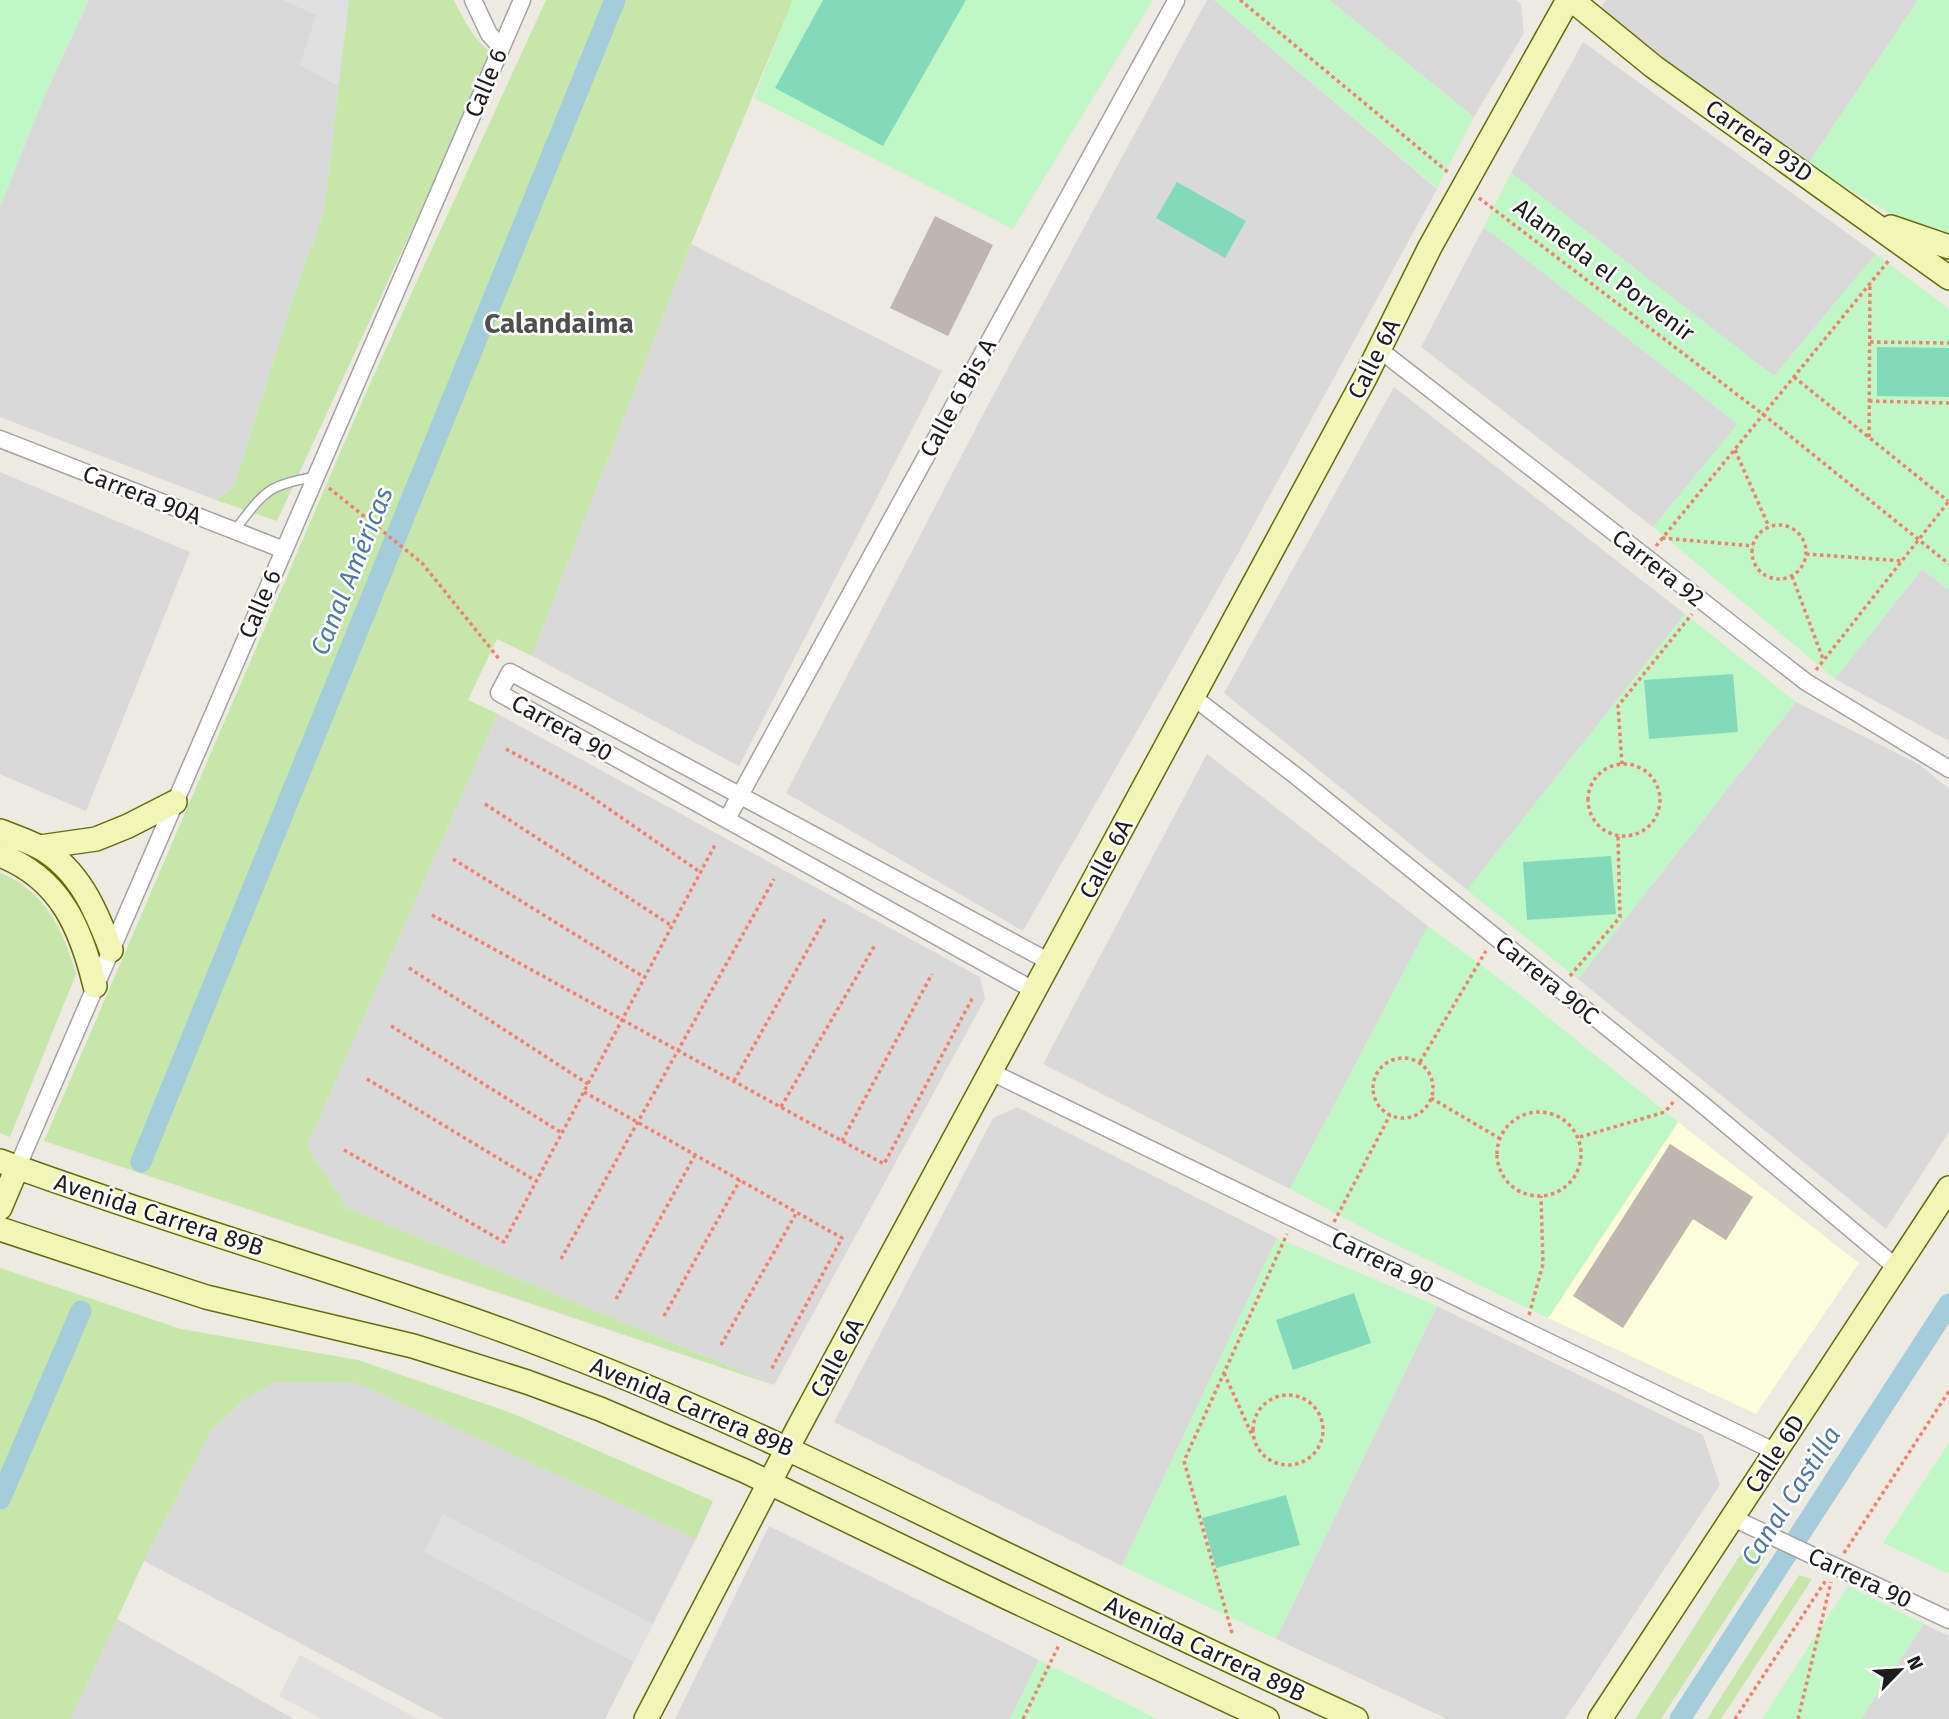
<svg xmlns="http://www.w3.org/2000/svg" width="1949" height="1719" font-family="'Fira Sans',sans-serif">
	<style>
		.residential { fill: #dad9d9 }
		.education { fill: #fcfddb }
		.grass { fill: #c6e6aa }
		.park { fill: #c0f7c6 }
		.pitch { fill: #83dabb }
		.parking { fill: #e0e0e0 }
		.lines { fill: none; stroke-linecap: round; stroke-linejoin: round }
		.canal { stroke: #a4ccda; stroke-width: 21 }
		.building { fill: #beb6af }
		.lane-casing { stroke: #a3a3a3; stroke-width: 11 }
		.street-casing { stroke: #a3a3a3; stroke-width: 19 }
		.secondary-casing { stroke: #606e09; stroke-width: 26 }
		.path { stroke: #f47f6d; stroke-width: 3.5; stroke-dasharray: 3.5 3.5; stroke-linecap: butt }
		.lane { stroke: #fff; stroke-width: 8 }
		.street { stroke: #fff; stroke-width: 16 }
		.secondary { stroke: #f1f6b7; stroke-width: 23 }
		.labels { text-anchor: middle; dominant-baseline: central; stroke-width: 5; stroke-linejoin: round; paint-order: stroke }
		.street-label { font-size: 24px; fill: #1c1c1c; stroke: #fff }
		.water-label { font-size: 26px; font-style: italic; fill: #4d78a7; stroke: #fff }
		.quarter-label { font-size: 28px; font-weight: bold; fill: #4f4f4f; stroke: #fff }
	</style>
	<rect width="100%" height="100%" fill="#edeae2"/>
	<path class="residential" d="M89,0H349L324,211L294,295L234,487L216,500L0,417V207L44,97Z
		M1207,0H1214L1437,189L1240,550L1023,931L786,793L988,405Z
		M1329,0H1515L1521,4L1524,33L1474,117Z
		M1606,0H1918L1808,164L1599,11Z
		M1583,42L1876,254L1774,376L1511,173Z
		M1484,227L1738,424L1653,527L1421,347Z
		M691,244L942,371L739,766L532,656Z
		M1394,387L1685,614L1467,890L1224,693Z
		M0,472L190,552L86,811L0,774Z
		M1922,569L1949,590V741L1835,679Z
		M1796,702L1920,765L1949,789V1132L1886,1229L1578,979Z
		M498,714L980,977L985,999L774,1385L347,1208L307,1146Z
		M1207,754L1428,926L1290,1189L1043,1064Z
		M1017,1107L1277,1238L1122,1566L834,1422L993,1118Z
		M1437,1306L1703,1435L1720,1485L1565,1719H1447L1276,1639Z
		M276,1382L357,1383L696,1539L605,1719H444L144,1561L211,1431L242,1401Z
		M769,1526L1039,1660L1010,1719H675Z
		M117,1619L294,1719H71Z
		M1924,1624L1949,1636V1719H1861Z"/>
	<path class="education" d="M1678,1122L1859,1263L1756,1414L1548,1318Z"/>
	<path class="grass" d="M349,0H454C464,21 474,40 493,54L277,521L216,500L234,487L294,295L324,211Z
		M546,0H793L691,244L532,656L497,639L468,700L498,714L307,1146L347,1208L774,1385L44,1141L368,388Z
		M0,873C44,890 64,931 76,974L10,1137L0,1133Z
		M0,1268L181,1329L358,1360L514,1414L713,1501L696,1539L357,1383L276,1382L242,1401L211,1431L144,1561L71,1719H0Z
		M1751,1549L1765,1558L1661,1719H1635L1741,1554Z
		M1799,1575L1812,1579L1721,1719H1707Z"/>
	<path class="park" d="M0,0H89L44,97L0,207Z
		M793,0H1153L1013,229L754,98Z
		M1214,0H1329L1474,117L1437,188Z
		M1918,0H1949V237L1889,213L1808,164Z
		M1511,173L1774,376L1876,254L1949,309V590L1922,569L1835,679L1653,527L1738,424L1484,227Z
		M1685,614L1796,702L1578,979L1467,890Z
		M1428,926L1512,988L1678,1122L1548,1318L1376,1235L1290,1189Z
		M1277,1238L1437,1306L1276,1639L1122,1566Z
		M1949,1443V1574L1883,1543Z
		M1848,1586L1924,1624L1861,1719H1762Z
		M1039,1660L1157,1719H1010Z"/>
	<path class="pitch" d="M823,0H966L883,146L775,88Z
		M1177,182L1246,221L1225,258L1156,218Z
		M1877,347L1949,348V397L1877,396Z
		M1733,674L1738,732L1649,739L1644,680Z
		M1611,856L1616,914L1527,920L1523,862Z
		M1354,1293L1371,1343L1293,1370L1276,1320Z
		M1286,1495L1300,1545L1216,1568L1202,1518Z"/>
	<path class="parking" d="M282,0H349L338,86L300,65L316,15Z
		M443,1514L653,1624L634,1662L424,1552Z
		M300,1655L418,1719H322L279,1696Z"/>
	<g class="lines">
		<path class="canal" d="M141,1162L615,0
			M0,1499L81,1311
			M1680,1719L1949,1304"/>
	</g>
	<path class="building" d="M935,216L993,245L948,336L890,308Z
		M1670,1144L1753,1197L1726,1240L1693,1219L1623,1328L1573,1296Z"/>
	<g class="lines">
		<defs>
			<path id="lane" d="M234,531C264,493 265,485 315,477"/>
			<path id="street" d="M473,0L489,34L501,47
				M1380,350L1806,682L1949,769
				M0,439L284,550
				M1193,697L1296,776L1702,1104L1897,1268
				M727,819L1176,1
				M1035,991L499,693L510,672L1050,962
				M991,1072L1776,1452
				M17,1168L522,0
				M1733,1518L1949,1620"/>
			<path id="secondary" d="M1572,0L1654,67L1949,278
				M1891,227L1949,247
				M0,831C13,836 28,841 41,848C79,870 96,910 111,950
				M40,847L96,839L128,826L175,802
				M0,855C60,878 81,928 95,986
				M0,1161C187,1230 380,1282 566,1354C711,1410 850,1478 989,1546C1111,1605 1233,1663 1356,1719
				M0,1208L17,1168
				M0,1229L206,1297L413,1346L527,1382L600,1409L745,1471L1008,1598L1267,1719
				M646,1719L797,1430L1366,376L1430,247L1568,0
				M1600,1719L1949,1188"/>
		</defs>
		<use href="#lane" class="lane-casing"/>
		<use href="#street" class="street-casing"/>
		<use href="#secondary" class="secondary-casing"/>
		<path class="path" d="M1240,0L1449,173
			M1479,198L1764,415L1949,564
			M1870,342L1949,343
			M1794,377L1948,501
			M1869,401L1949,403
			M1869,437L1870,285
			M1735,450L1769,527
			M329,488L422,563L500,660
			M1752 552a27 27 0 1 1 54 0a27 27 0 1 1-54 0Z
			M1662,538L1753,546
			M1656,546L1890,259
			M1806,554L1902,561
			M1792,576L1823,659
			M1816,670L1949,501
			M506,749L583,791L700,872
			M1622,764L1618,706L1692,614
			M1588 800a36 36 0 1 1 72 0a36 36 0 1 1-72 0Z
			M485,804L672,926
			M453,859L644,977
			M432,915L884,1164L973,997
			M409,968L588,1084
			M1570,976L1620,917L1618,836
			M391,1026L562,1133
			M1373 1088a30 30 0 1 1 60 0a30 30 0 1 1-60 0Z
			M1420,1062L1486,951
			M367,1079L536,1181
			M734,1081L825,919
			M584,1092L842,1238L771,1370
			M1431,1098L1499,1138
			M781,1107L875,945
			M1497 1154a42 42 0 1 1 84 0a42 42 0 1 1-84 0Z
			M1580,1137L1665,1112L1674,1101
			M842,1141L932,974
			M344,1150L504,1242L715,845
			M1334,1222L1390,1115
			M561,1259L774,879
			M616,1299L695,1155
			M1529,1315L1543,1264L1541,1196
			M664,1316L740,1180
			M721,1345L797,1212
			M1224,1373L1252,1435
			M1253 1430a35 35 0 1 1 70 0a35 35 0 1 1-70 0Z
			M1844,1553L1949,1391
			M1232,1633L1184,1461L1287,1234
			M1023,1719L1059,1645
			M1735,1719L1826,1580
			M1798,1719L1831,1582"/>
		<use href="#lane" class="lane"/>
		<use href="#street" class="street"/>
		<use href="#secondary" class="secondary"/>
	</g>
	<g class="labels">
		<g class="street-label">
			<text transform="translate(486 83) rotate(-67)">Calle 6</text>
			<text transform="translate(1759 141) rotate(35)">Carrera 93D</text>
			<text transform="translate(1604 270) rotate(37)">Alameda el Porvenir</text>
			<text transform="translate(1374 359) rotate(-63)">Calle 6A</text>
			<text transform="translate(958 398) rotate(-61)">Calle 6 Bis A</text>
			<text transform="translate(142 495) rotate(21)">Carrera 90A</text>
			<text transform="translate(1658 568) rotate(38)">Carrera 92</text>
			<text transform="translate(260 604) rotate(-67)">Calle 6</text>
			<text transform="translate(562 728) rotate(29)">Carrera 90</text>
			<text transform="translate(1106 859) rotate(-62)">Calle 6A</text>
			<text transform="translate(1547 980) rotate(39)">Carrera 90C</text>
			<text transform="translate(159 1215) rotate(18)">Avenida Carrera 89B</text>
			<text transform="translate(1383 1262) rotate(26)">Carrera 90</text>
			<text transform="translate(837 1358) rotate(-62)">Calle 6A</text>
			<text transform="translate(692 1407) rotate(23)">Avenida Carrera 89B</text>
			<text transform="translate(1775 1454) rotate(-57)">Calle 6D</text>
			<text transform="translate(1860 1578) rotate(25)">Carrera 90</text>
			<text transform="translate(1205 1649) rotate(25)">Avenida Carrera 89B</text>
		</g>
		<g class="water-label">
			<text transform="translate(352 571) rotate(-68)">Canal Américas</text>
			<text transform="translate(1791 1496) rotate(-57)">Canal Castilla</text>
		</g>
		<g class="quarter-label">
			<text x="559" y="323">Calandaima</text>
		</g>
	</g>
	<g transform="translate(1900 1670) rotate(65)" stroke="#ffffff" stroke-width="5" paint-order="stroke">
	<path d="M0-5L12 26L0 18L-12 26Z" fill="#1c1c1c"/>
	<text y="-10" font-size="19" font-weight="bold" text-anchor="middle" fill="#1c1c1c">N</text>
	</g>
</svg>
